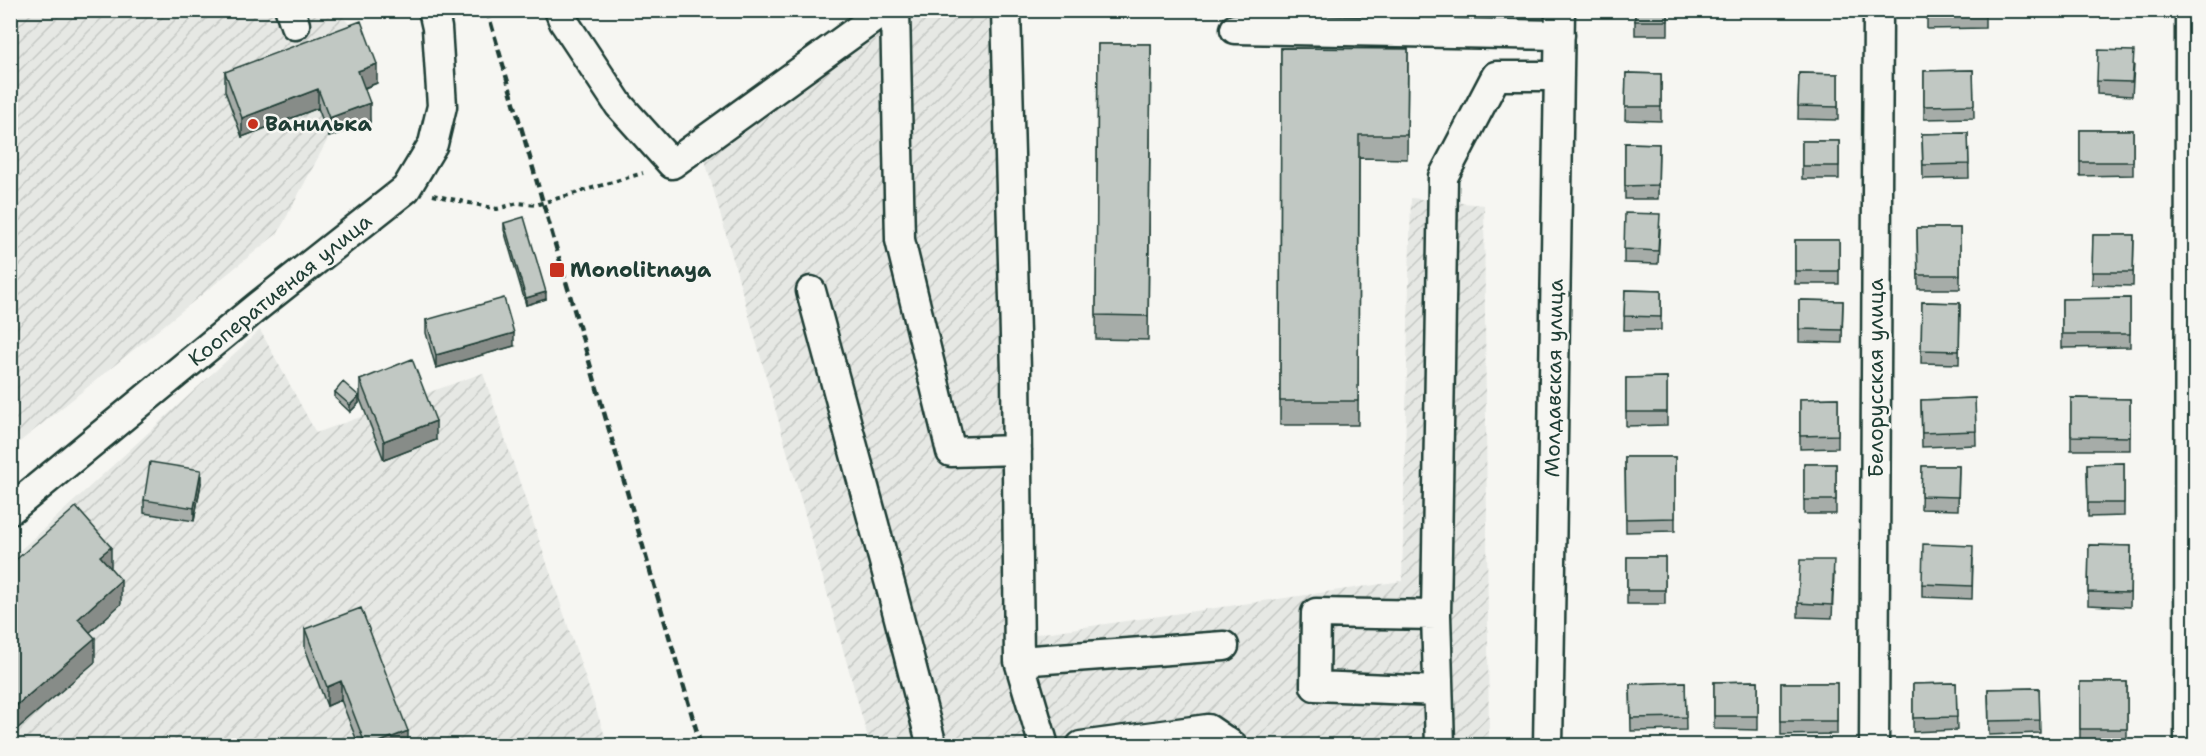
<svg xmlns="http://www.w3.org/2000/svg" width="2206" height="756" font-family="'Shantell Sans',sans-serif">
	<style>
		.industrial { fill: url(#industrial-furrows) }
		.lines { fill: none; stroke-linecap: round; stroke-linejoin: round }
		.minor-casing { stroke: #1f3d34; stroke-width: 33 }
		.path { stroke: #1f3d34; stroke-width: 4; stroke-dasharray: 4.5 4.5; stroke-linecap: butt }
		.minor { stroke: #f6f6f2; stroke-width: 28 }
		.rail { stroke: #1f3d34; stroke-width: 4.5; stroke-dasharray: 9 4.5; stroke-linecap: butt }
		.wall { fill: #a6aca8; stroke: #1f3d34; stroke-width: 1.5 }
		.shaded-wall { fill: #878c88; stroke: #1f3d34; stroke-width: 1.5 }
		.building { fill: #c1c8c3; stroke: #1f3d34; stroke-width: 1.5 }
		.poi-dot { fill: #c8321e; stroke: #f6f6f2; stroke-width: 2 }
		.labels { text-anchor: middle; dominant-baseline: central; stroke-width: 5; stroke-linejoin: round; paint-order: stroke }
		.poi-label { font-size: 21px; font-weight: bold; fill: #1f3d34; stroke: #f6f6f2; text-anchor: start }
		.street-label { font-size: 21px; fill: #1f3d34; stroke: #f6f6f2 }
	</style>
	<defs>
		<pattern id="industrial-furrows" width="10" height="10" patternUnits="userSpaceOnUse" patternTransform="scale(1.5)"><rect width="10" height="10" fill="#e6e8e4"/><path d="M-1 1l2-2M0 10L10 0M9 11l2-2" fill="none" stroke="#c5c8c4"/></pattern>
	</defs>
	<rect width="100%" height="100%" fill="#f6f6f2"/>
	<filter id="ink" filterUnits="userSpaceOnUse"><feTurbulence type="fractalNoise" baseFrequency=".0167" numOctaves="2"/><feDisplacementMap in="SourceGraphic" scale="12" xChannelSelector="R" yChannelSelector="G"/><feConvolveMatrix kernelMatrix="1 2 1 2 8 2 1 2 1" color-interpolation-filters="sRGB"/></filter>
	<g filter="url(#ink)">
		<path class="industrial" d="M11,11H339L361,40L377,83L359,90L370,122L329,137L278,233L11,449Z
			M906,11H994L1009,638L1402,581L1411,198L1484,205L1489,745H870L705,160Z
			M260,330L316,433L483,373L608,745L11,746V559Z"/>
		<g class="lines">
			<defs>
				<path id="minor" d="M290,10L295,25
					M559,10L564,22L619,105L672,164L885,10
					M895,10L900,240L951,452L1017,450
					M1006,10L1016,371L1019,661L1044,746
					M1235,29L1560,35
					M811,291L893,595L932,746
					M10,510L258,306L406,189L433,144L442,106L437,28L433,10
					M1436,615L1316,613L1315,686L1438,691
					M1019,661L1224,646
					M1081,746L1208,729L1233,746
					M1440,746L1436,615L1443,177L1496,76H1559
					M1548,746L1560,10
					M1874,746L1878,10
					M2189,746L2190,10"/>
			</defs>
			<use href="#minor" class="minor-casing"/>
			<path class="path" d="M433,195L497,209L518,203L535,205L643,173"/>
			<use href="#minor" class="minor"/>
			<path class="rail" d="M487,10L701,746"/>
		</g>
		<path class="wall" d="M1635,10H1668V35H1635Z
			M1797,10H1844V14H1797Z
			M1927,10H1985V28L1927,29Z
			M1098,44H1151L1148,340L1096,339Z
			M1281,48L1408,49L1407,159L1359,158L1358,425H1280Z
			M2134,65L2132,96L2097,94V81Z
			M1973,70L1974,118L1924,119V71Z
			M225,72L377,83L365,88L370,122L329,137L318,108L242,137L225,91Z
			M1626,73L1661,74V121L1625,120Z
			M1799,73L1838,74V120L1798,119Z
			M2080,130H2133V175L2080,176Z
			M1968,133L1969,178L1923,179L1922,134Z
			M1802,141H1839V179H1802Z
			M1625,143L1659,144L1658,199H1625Z
			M504,223L546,299L526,305L504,230Z
			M1660,227L1658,264L1624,263V249Z
			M1917,228H1960V289H1918Z
			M2093,235H2134L2133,286L2092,285Z
			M1795,240H1839V284H1795Z
			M1625,290L1661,291V330H1624Z
			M2130,298V347L2062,348V299Z
			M1799,300L1843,301L1842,343L1799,342Z
			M1922,302L1960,303L1959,364L1921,363Z
			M426,320L514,346L436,368L426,333Z
			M1667,377V425L1626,426V378Z
			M360,380L436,440L384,460L360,399Z
			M335,392L359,403L350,412L335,398Z
			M1838,398V448L1800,449V399Z
			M1975,398L1976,445L1922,447L1921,400Z
			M2071,398L2130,399V450H2071Z
			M1625,457H1675V531L1626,532Z
			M2124,463V516L2088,517L2087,464Z
			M1804,464H1836V514H1804Z
			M1922,466H1959L1958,510L1921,509Z
			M201,483L194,521L144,513V500Z
			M2089,545L2131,546L2130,607L2088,605Z
			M1627,557H1665V604H1627Z
			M1973,559L1972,599L1922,597V584Z
			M1834,574L1832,618L1798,617V603Z
			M305,629L408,746H359L341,700L327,706L305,648Z
			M1758,681V730L1714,729V682Z
			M1685,682L1686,730L1631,731L1630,684Z
			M2080,682H2127V743L2080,742Z
			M1781,683H1837V734L1781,735Z
			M1956,683L1957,730L1913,732V684Z
			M2039,688L2040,733L1989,735L1988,689Z"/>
		<path class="shaded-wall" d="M377,64V83L358,90V71Z
			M318,89V108L242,137V118Z
			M370,103V122L329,137V118Z
			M546,292V299L526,305V298Z
			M514,333V346L436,368V355Z
			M359,396V403L350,412V405Z
			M436,421V440L384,460V441Z
			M201,470V483L194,521V508Z
			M111,547V571L100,556Z
			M121,580V604L78,643V619Z
			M95,638V662L10,735V711Z
			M341,681V700L327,706V687Z
			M408,731V746H369Z"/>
		<path class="building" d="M1635,10H1668V21H1635Z
			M1927,10H1985V15L1927,16Z
			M361,21L377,64L358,71L370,103L329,118L318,89L242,118L225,72Z
			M1098,44H1151L1148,316L1096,315Z
			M1281,48L1408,49L1407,135H1359L1358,401H1280Z
			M2098,50L2134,51L2132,82L2097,81Z
			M1973,70L1974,105L1924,106V71Z
			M1626,73L1661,74V107H1625Z
			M1799,73L1838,74V107L1798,106Z
			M2080,130H2133V162H2080Z
			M1968,133L1969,164L1923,165L1922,134Z
			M1802,141H1839V166H1802Z
			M1625,143L1659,144L1658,185L1625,186Z
			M1625,213L1660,214L1658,251L1624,249Z
			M524,217L546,292L526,298L504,223Z
			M1917,228H1960V275H1918Z
			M2093,235H2134L2133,272H2092Z
			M1795,240H1839V271H1795Z
			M1625,290L1661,291V317L1624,316Z
			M504,298L514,333L436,355L426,320Z
			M2130,298V334H2062V299Z
			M1799,300L1843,301L1842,330L1799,329Z
			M1922,302L1960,303L1959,351L1921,350Z
			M412,359L436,421L384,441L360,380Z
			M1667,377V412H1626V378Z
			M343,382L359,396L350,405L335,392Z
			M1838,398V435L1800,436V399Z
			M1975,398L1976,431L1922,433L1921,400Z
			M2071,398L2130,399V437L2071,436Z
			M1625,457H1675V518L1626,519Z
			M150,462L201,470L194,508L144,500Z
			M2124,463V503H2088L2087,464Z
			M1804,464H1836V500H1804Z
			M1922,466H1959L1958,497L1921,496Z
			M76,507L111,547L100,556L121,580L78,619L95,638L10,711V565Z
			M1923,544L1973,546L1972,586L1922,584Z
			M2089,545L2131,546L2130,593L2088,592Z
			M1627,557H1665V590H1627Z
			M1800,560H1834L1832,605L1798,603Z
			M361,608L408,731L369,746H366L341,681L327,687L305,629Z
			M1758,681V716H1714V682Z
			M1685,682L1686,717L1631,718L1630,684Z
			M2080,682H2127V729H2080Z
			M1781,683H1837V721H1781Z
			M1956,683L1957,717L1913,718V684Z
			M2039,688L2040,720L1989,721L1988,689Z"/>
	</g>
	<g class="poi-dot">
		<circle cx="253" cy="124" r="6"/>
		<rect x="549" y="262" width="16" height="16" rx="3"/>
	</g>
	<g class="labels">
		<g class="poi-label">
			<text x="265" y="124">Ванилька</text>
			<text x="570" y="270">Monolitnaya</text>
		</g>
		<g class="street-label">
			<text transform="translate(280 290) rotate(-39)">Кооперативная улица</text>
			<text transform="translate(1554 378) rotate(-89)">Молдавская улица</text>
			<text transform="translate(1876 378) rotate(-90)">Белорусская улица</text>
		</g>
	</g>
	<rect width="2206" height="756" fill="none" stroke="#f6f6f2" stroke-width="36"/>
	<rect x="18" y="18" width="2170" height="720" fill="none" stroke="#1f3d34" stroke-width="2" filter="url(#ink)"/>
</svg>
